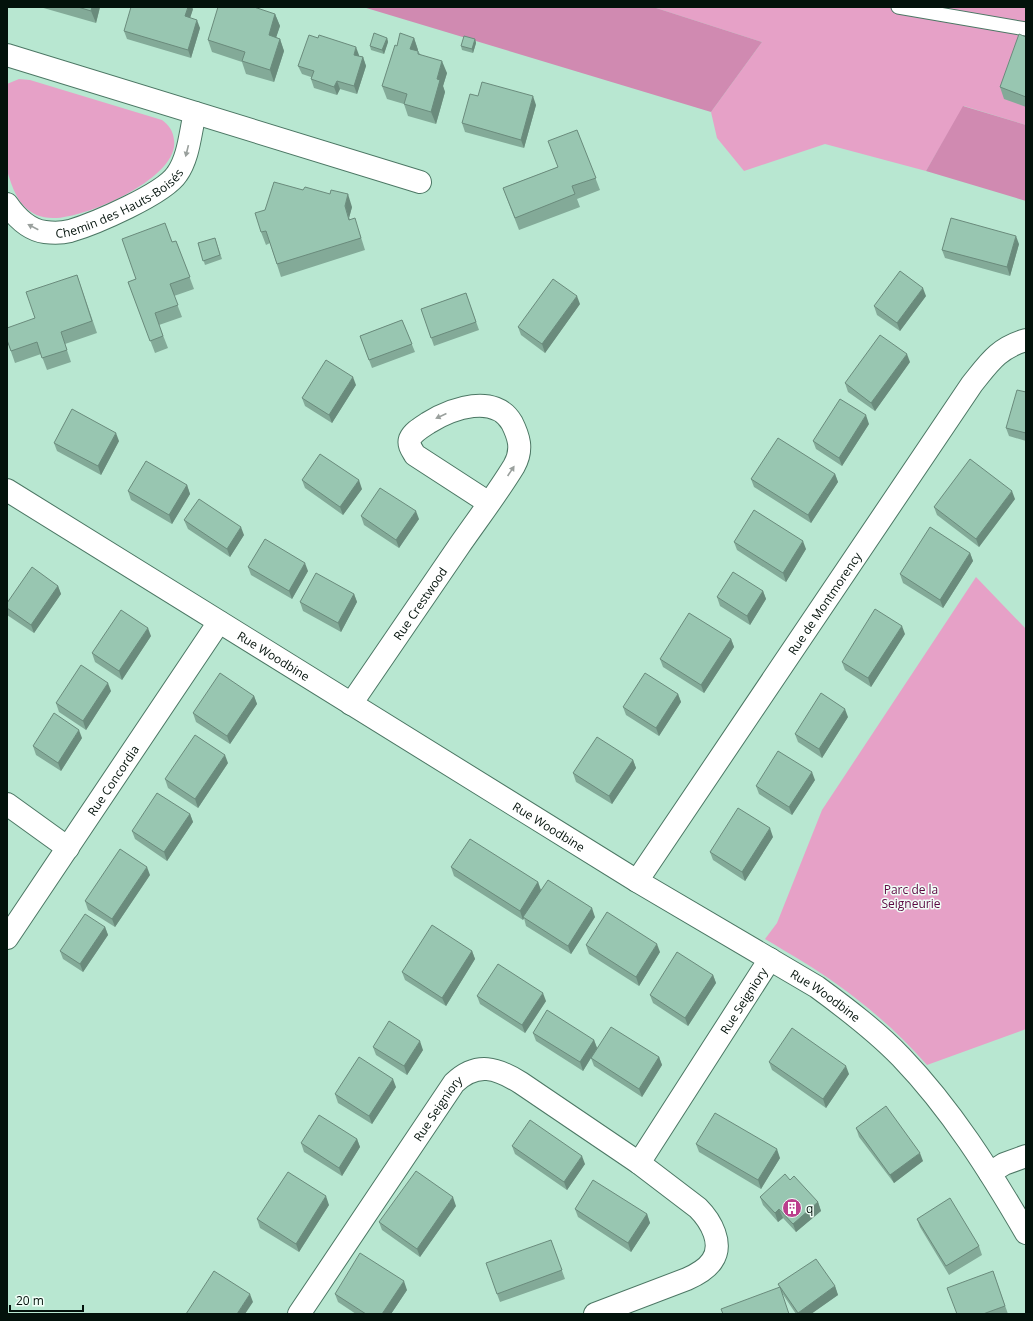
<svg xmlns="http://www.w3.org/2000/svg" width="1033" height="1321" font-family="'Open Sans',sans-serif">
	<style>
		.green { fill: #e6a1c7 }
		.forest { fill: #d08ab1 }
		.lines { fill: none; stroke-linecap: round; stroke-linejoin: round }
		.lane-casing { stroke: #4c7764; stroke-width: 15 }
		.street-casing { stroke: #4c7764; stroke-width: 24 }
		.lane { stroke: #fff; stroke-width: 13 }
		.street { stroke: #fff; stroke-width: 22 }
		.wall { fill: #83aa98 }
		.shaded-wall { fill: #6a8b7c }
		.building { fill: #98c6b1; stroke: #6a8b7c }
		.oneway { fill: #9aa09d }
		.labels { text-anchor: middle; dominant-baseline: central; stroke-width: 3; stroke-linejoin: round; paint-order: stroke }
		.street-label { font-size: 12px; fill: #03120b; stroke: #f1fff8 }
		.park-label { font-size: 12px; fill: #5d0842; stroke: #f1fff8 }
		.poi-label { font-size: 12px; fill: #03120b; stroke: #f1fff8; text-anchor: start }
	</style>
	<rect width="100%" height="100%" fill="#b8e7d1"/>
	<path class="green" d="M653,7H1026V125L964,106L926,171L825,144L744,171L717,138L711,112L762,42Z
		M19,79L30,80L162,120C169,125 173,131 174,140C180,178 84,219 53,218C41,218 31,214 23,205C16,198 9,179 7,169C6,161 7,151 7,142C7,123 7,103 7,84Z
		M976,577L1026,629V1029L927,1065C901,1035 870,1008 838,985C815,968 790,954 765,939L777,923L822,810Z"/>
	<path class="forest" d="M363,7H653L762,42L711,112Z
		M963,106L1026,125V201L926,171Z"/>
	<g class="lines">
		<defs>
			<path id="lane" d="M898,7L1026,29"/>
			<g id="street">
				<path d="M7,55L420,182"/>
				<path id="s1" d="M7,204C16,217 29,230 45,232C53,233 62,233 70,231C94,224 164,194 177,174C189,157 190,133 195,113"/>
				<path id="s2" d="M7,490L637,881L817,987C847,1009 876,1031 901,1057C951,1109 990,1171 1026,1233"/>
				<path id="s3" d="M351,704C387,651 423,599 459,546C477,520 497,494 514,466C518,459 520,451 519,443C518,436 515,429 512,423C495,393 452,408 428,423C422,427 413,432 410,439C408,445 412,450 415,455L489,503"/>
				<path d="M7,804L68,848"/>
				<path id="s4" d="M637,881L972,384C989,363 998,348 1026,340"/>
				<path id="s5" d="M7,938L219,622"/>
				<path id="s6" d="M639,1163L770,959"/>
				<path d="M990,1173L1004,1164L1026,1156"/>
				<path id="s7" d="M299,1314L454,1083C477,1061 497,1068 521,1083L639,1163L698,1208C711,1221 724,1244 712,1261C706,1270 696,1275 687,1279L595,1314"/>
			</g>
		</defs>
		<use href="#lane" class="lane-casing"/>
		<use href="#street" class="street-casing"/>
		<use href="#lane" class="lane"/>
		<use href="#street" class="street"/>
	</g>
	<path class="wall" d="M40,7H100L96,23Z
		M193,9L190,18L200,28L191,58L127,39L124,31Z
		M275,14L280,26L276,37L280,39L284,51L274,82L246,74L242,62L212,52L208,40Z
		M1026,37V107L1004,99L1000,87Z
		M387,38L388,42L384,54L371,50L370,46Z
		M414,38L418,50V51L420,54L447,73L443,86L445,92L436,124L408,116L404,104L387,99L382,86L397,46Z
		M475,39L476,43L473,53L462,50L461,46Z
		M359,55V56L363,57L366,66L357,94L340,89L337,95L314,88L311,79V77L302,74L298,66Z
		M536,105L524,148L465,132L462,123Z
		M577,130L600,190L577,199L580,207L519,230L503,188L558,167Z
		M352,207L349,218L350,220L359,231L365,250L281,277L270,243L266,245L261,232Z
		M215,238L222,259L205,265L198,243Z
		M176,241L194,289L174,296L182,317L159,325L168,348L155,353L128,282L136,279L172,242Z
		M1019,244L1010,276L945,258L942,250Z
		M77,275L97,333L65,344L71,362L47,370L41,354L15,363L7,340L35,318Z
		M466,293L479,330L434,346L421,309Z
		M926,296L900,331L877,315L874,306Z
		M580,304L545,353L521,335L518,327Z
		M402,320L415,352L372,368L360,336Z
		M910,362L875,411L848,392L845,383Z
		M356,385L332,423L305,406L302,398Z
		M1026,392V441L1009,436L1006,428Z
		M869,424L842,466L816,449L813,441Z
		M119,441L101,475L57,451L54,443Z
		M835,474L838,482L811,523L754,487L751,479Z
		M302,480L362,489L343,515L305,488Z
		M187,485L190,494L172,524L131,500L128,491Z
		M1015,499L979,547L937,515L934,507Z
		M361,516L419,519L399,548L364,525Z
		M184,520L244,535L230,557L188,529Z
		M734,542L806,549L786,582L737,550Z
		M970,553L973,561L943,608L903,583L900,574Z
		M248,567L308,571L292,599L251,575Z
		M58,586L61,594L34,633L7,615V603Z
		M763,591L766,599L750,625L720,606L717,597Z
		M354,594L357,602L341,632L303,611L300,602Z
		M905,634L871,687L845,670L842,662Z
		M151,636L122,680L95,662L92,653Z
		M731,639L734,647L704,693L663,667L660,659Z
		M111,691L86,730L59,712L56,703Z
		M678,694L681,702L659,736L626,715L623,707Z
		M254,696L257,704L230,744L196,722L193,713Z
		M848,717L822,758L798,742L795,734Z
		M82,738L61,771L36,755L33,746Z
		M633,760L636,768L612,804L576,782L573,773Z
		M228,763L198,808L168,788L165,779Z
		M815,780L792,815L759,794L756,786Z
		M190,814L193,822L167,861L135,839L132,831Z
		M773,837L745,881L713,860L710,852Z
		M451,867L538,882L541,890L595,917L571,954L526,926L524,918L523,920L454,876Z
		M150,875L115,927L88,910L85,901Z
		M105,927L108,935L83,972L63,959L60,951Z
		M586,945L660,952L639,986L589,954Z
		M472,951L475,959L446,1006L405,980L402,972Z
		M713,975L716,983L688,1026L653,1003L650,995Z
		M477,996L546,1001L525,1033L480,1004Z
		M533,1033L594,1040L597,1048L659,1057L662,1065L642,1097L594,1066L591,1058L583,1071L536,1041Z
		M373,1047L423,1050L407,1075L376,1055Z
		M769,1062L849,1074L826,1108L772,1070Z
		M396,1087L372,1124L338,1103L335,1094Z
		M856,1128L923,1161L894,1183L859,1137Z
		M357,1139L360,1147L342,1176L304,1152L301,1143Z
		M696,1144L780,1158L761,1189L699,1152Z
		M512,1146L585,1164L567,1190L515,1154Z
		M790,1180L818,1202L821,1211L796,1232L783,1218L778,1222L763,1205L760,1197Z
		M329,1205L299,1252L260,1228L257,1219Z
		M456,1206L420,1257L382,1230L379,1222Z
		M575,1209L647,1214L650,1223L631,1252L578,1217Z
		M917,1219L979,1246L982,1255L949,1275L920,1227Z
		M551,1240L565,1279L500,1302L497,1294Z
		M993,1271L1008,1314H957Z
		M778,1284L835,1286L838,1295L811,1314H796L782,1293Z
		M407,1290L391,1314H356L338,1302L335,1294Z"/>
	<path class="shaded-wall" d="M92,7H100L96,23L91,11Z
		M188,7H192L193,9L188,24L185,16Z
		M275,14L280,26L273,47L269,35Z
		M197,20L200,28L191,58L188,50Z
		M387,38L388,42L384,54L382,50Z
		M414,38L418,50L415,61L410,49Z
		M280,39L284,51L274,82L270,70Z
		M475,39L476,43L473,53L472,49Z
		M356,47L359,55L357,63L354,55Z
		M363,57L366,66L357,94L354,86Z
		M442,61L447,73L443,86L445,92L436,124L431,112L437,79Z
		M337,81L340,89L337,95L334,87Z
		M533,96L536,105L524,148L521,140Z
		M348,194L352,207L349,218L354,232L345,206Z
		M1016,236L1019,244L1010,276L1007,267Z
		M923,288L926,296L900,331L897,323Z
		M577,296L580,304L545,353L542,344Z
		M907,354L910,362L875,411L871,403Z
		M353,377L356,385L332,423L329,415Z
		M866,415L869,424L842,466L839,458Z
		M116,433L119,441L101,475L98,466Z
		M835,474L838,482L811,523L808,515Z
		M359,480L362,489L343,515L340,507Z
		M187,485L190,494L172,524L169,515Z
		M1012,491L1015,499L979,547L976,539Z
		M416,511L419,519L399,548L396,540Z
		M241,527L244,535L230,557L227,549Z
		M803,541L806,549L786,582L783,573Z
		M970,553L973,561L943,608L940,600Z
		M305,563L308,571L292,599L289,591Z
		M58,586L61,594L34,633L31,625Z
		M763,591L766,599L750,625L747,616Z
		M354,594L357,602L341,632L338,623Z
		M902,626L905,634L871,687L868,678Z
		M148,628L151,636L122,680L119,671Z
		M731,639L734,647L704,693L701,685Z
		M108,683L111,691L86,730L83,721Z
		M678,694L681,702L659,736L656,728Z
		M254,696L257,704L230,744L227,736Z
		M845,709L848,717L822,758L819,749Z
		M79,730L82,738L61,771L58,763Z
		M225,755L228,763L198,808L195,799Z
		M633,760L636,768L612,804L609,796Z
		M812,772L815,780L792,815L789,807Z
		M190,814L193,822L167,861L164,852Z
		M770,828L773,837L745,881L742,872Z
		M147,867L150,875L115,927L112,919Z
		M538,882L541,891L523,917L524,918L523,920L520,911Z
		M592,908L595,917L571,954L568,946Z
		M105,927L108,935L83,972L80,964Z
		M657,944L660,952L639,986L636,977Z
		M472,951L475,959L446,1006L442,998Z
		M713,975L716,983L688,1026L685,1018Z
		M543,993L546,1001L525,1033L522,1025Z
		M594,1040L597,1048L583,1071L580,1062Z
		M420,1041L423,1050L407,1075L404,1066Z
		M659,1057L662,1065L642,1097L639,1089Z
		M846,1066L849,1074L826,1108L823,1099Z
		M393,1079L396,1087L372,1124L369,1116Z
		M357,1139L360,1147L342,1176L339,1168Z
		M777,1149L780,1158L761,1189L758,1180Z
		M920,1153L923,1161L894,1183L890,1175Z
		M582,1156L585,1164L567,1190L564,1182Z
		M326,1196L329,1205L299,1252L296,1244Z
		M453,1197L456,1206L420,1257L417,1249Z
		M818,1202L821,1211L796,1232L793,1224Z
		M779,1209L783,1218L778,1222L775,1213Z
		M647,1214L650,1223L631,1252L628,1243Z
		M404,1281L407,1290L391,1314H382Z
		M835,1286L838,1295L811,1314H798V1313Z
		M250,1294L253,1302L245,1314H237Z"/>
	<path class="building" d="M78,7H92L91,11Z
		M131,7H188L185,16L197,20L188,50L124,31Z
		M218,7H254L275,14L269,35L280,39L270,70L242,61L245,52L208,40Z
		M374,33L387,38L382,50L370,46Z
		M400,33L414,38L410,49L418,51V54L442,61L437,79L440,80L431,112L404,104L407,94L382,86L395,45L397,46Z
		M1019,34L1026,37V97L1000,87Z
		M309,35L318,38L319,35L356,47L354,55L363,57L354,86L337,81L334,87L311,79L314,71L298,66Z
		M464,36L475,39L472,49L461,46Z
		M482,82L533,96L521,140L462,123L470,94L478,96Z
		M577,130L596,178L572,186L575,194L515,218L503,188L558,167L548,141Z
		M274,182L303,190L305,187L330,194L331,190L348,194L345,206L349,220L355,218L361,238L277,264L266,231L261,232L255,213L265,210Z
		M951,218L1016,236L1007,267L942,250Z
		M165,223L172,242L176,241L190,277L170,284L178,305L155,313L163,336L150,341L128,282L136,279L122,239Z
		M215,238L220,255L203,261L198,243Z
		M900,271L923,288L897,323L874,306Z
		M77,275L92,321L61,332L67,350L42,358L37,342L11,351L7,340V328L35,318L26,292Z
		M553,279L577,296L542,344L518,327Z
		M466,293L476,322L431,338L421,309Z
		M402,320L412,344L369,360L360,336Z
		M880,335L907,354L871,403L845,383Z
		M326,360L353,377L329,415L302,398Z
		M1017,390L1026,392V433L1006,428Z
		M840,399L866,415L839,458L813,441Z
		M72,409L116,433L98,466L54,443Z
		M778,438L835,474L808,515L751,479Z
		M320,454L359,480L340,507L302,480Z
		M970,459L1012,491L976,539L934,507Z
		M146,461L187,485L169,515L128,491Z
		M380,488L416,511L396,540L361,516Z
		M199,499L241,527L227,549L184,520Z
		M754,510L803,541L783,573L734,542Z
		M930,527L970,553L940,600L900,574Z
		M265,539L305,563L289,591L248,567Z
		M32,567L58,586L31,625L7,608V603Z
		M733,572L763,591L747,616L717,597Z
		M316,573L354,594L338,623L300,602Z
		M875,609L902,626L868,678L842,662Z
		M121,610L148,628L119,671L92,653Z
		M689,613L731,639L701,685L660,659Z
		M81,665L108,683L83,721L56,703Z
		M220,673L254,696L227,736L193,713Z
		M645,673L678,694L656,728L623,707Z
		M821,693L845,709L819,749L795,734Z
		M54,713L79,730L58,763L33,746Z
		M195,735L225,755L195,799L165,779Z
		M597,737L633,760L609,796L573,773Z
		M778,751L812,772L789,807L756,786Z
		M157,793L190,814L164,852L132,831Z
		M738,808L770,828L742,872L710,852Z
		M470,839L538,882L520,911L451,867Z
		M120,849L147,867L112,919L85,901Z
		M548,880L592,908L568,946L523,917Z
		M607,912L657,944L636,977L586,945Z
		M85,914L105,927L80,964L60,951Z
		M432,925L472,951L442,998L402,972Z
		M677,952L713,975L685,1018L650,995Z
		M498,964L543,993L522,1025L477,996Z
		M547,1010L594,1040L580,1062L533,1033Z
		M389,1021L420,1041L404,1066L373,1047Z
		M611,1027L659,1057L639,1089L591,1058Z
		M792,1028L846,1066L823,1099L769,1062Z
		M359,1057L393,1079L369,1116L335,1094Z
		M886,1106L920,1153L890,1175L856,1128Z
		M715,1113L777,1149L758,1180L696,1144Z
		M319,1115L357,1139L339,1168L301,1143Z
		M530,1120L582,1156L564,1182L512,1146Z
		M416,1171L453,1197L417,1249L379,1222Z
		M288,1172L326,1196L296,1244L257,1219Z
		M785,1174L790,1180L794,1176L818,1202L793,1224L779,1209L775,1213L760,1197Z
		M593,1180L647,1214L628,1243L575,1209Z
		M950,1198L979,1246L946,1266L917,1219Z
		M551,1240L562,1270L497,1294L486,1263Z
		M360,1253L404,1281L382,1314H366L335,1294Z
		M816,1259L835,1286L798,1313L778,1284Z
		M214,1271L250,1294L237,1314H186Z
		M993,1271L1005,1306L983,1314H957L947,1288Z
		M780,1287L789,1314H723L721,1309Z"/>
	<defs><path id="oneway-solid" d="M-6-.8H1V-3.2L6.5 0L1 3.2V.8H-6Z"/></defs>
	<g class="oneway">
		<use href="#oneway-solid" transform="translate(187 151) rotate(104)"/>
		<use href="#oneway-solid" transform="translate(33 227) rotate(-153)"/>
		<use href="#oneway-solid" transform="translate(441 416) rotate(155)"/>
		<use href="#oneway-solid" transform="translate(511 471) rotate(-56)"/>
	</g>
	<defs>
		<symbol id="building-disc" viewBox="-11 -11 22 22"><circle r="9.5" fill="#bb3e8d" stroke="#f1fff8"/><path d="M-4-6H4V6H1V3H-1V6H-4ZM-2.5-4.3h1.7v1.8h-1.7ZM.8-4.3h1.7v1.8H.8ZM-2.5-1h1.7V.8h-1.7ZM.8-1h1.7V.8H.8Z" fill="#fff"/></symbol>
	</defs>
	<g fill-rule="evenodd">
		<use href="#building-disc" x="781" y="1197" width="22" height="22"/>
	</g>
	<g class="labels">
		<g class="street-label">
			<text stroke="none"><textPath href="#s1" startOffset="130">Chemin des Hauts-Boisés</textPath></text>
			<text stroke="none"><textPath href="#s3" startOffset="122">Rue Crestwood</textPath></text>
			<text stroke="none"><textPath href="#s4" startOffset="335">Rue de Montmorency</textPath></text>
			<text stroke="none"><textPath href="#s2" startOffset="314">Rue Woodbine</textPath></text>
			<text stroke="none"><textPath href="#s5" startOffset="190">Rue Concordia</textPath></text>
			<text stroke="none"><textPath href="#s2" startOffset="638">Rue Woodbine</textPath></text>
			<text stroke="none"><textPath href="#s2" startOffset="962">Rue Woodbine</textPath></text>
			<text stroke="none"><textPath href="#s6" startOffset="193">Rue Seigniory</textPath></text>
			<text stroke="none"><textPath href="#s7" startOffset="248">Rue Seigniory</textPath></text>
		</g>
		<g class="park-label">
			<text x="911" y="889">Parc de la<tspan x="911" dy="14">Seigneurie</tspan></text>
		</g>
		<g class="poi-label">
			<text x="806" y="1208">q</text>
		</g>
	</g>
	<rect width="1033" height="1321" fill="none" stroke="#03120b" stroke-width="16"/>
	<path d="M10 1305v6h73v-6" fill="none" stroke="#03120b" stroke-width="2"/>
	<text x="16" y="1305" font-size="12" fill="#03120b" stroke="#f1fff8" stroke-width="3" paint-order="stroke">20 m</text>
</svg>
